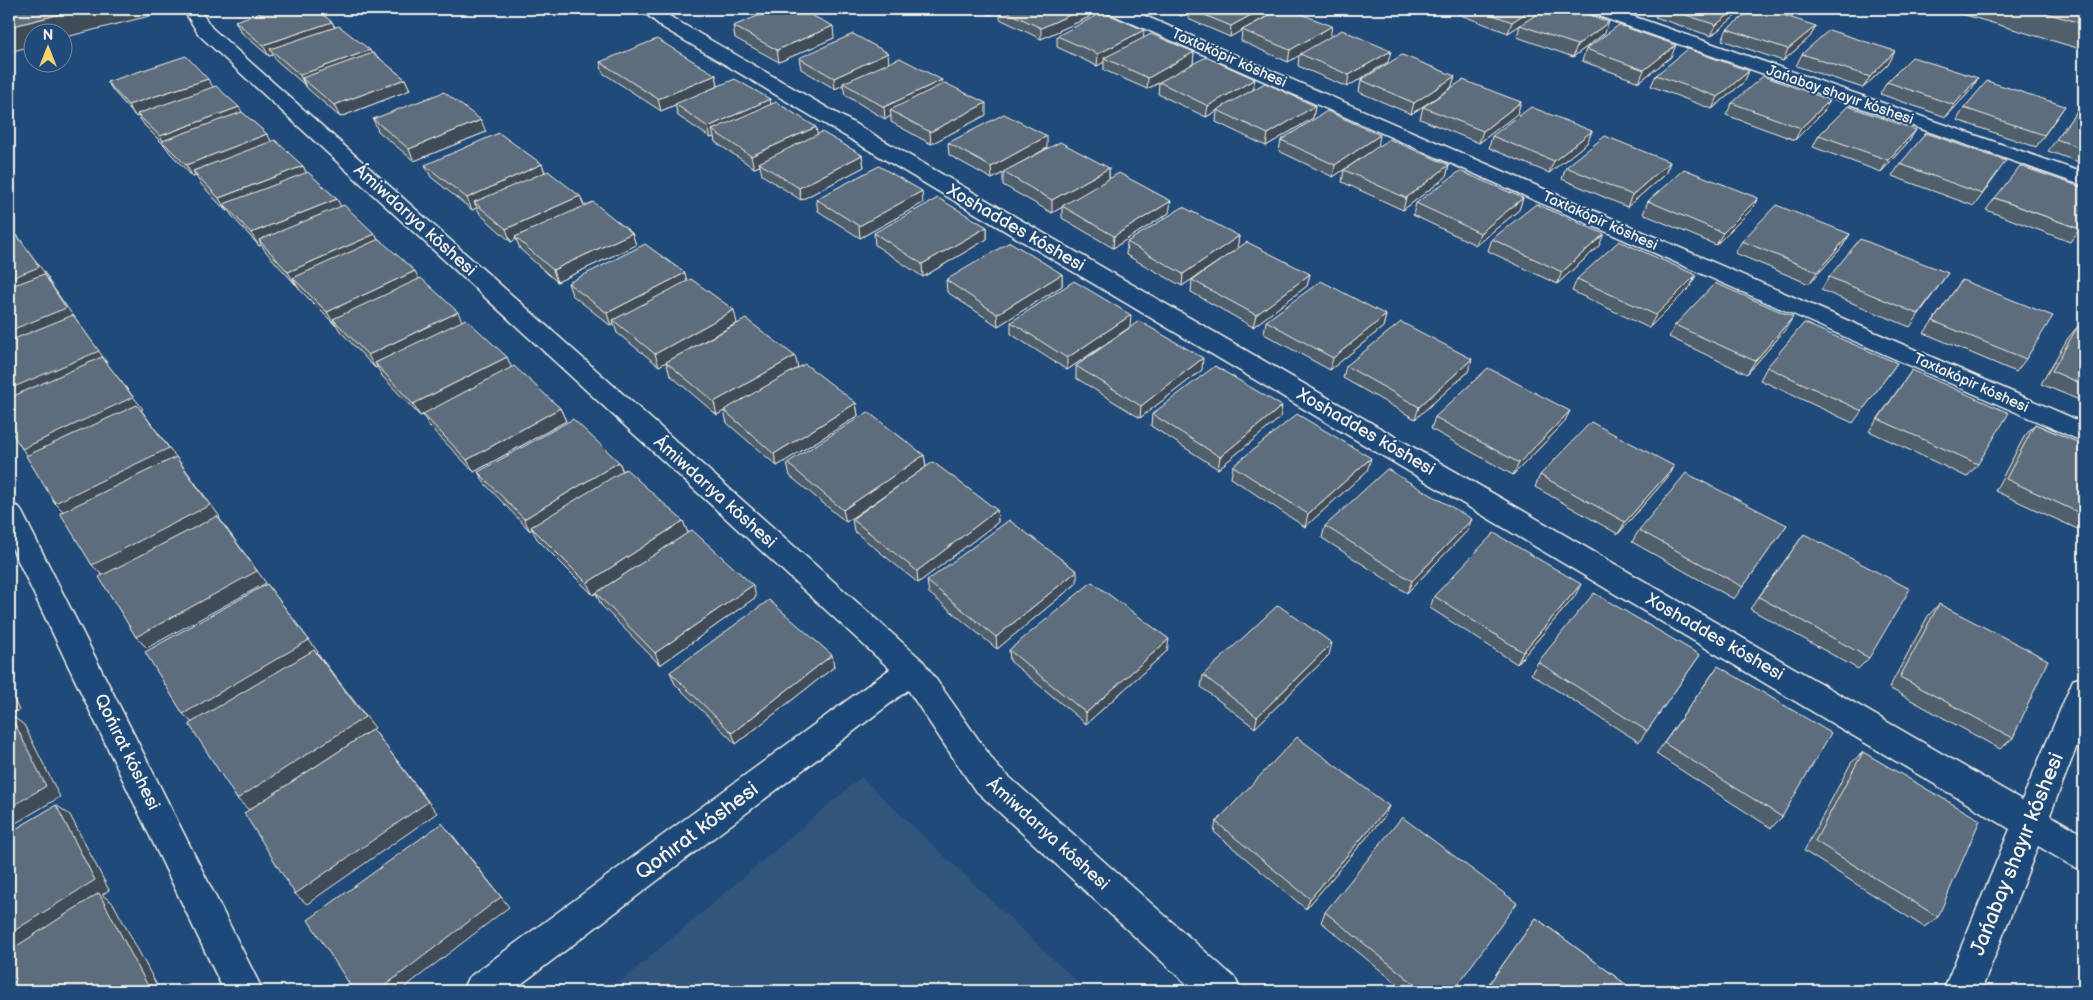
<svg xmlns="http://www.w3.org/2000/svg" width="2093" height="1000" font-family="'Balsamiq Sans',sans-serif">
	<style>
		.built { fill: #32547b }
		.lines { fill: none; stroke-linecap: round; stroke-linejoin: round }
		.street-casing { stroke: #f4f1e8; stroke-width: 3 }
		.street { fill: #1f4a7a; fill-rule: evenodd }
		.wall { fill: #505e6c; stroke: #f4f1e8 }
		.shaded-wall { fill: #414c58; stroke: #f4f1e8 }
		.building { fill: #5d6d7d; stroke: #f4f1e8 }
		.labels { text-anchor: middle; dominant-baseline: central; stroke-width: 4; stroke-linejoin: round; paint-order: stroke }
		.far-street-label { font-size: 15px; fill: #f4f1e8; stroke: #1f4a7a }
		.street-label { font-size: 18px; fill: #f4f1e8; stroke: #1f4a7a }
		.near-street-label { font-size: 21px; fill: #f4f1e8; stroke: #1f4a7a }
	</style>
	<rect width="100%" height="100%" fill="#1f4a7a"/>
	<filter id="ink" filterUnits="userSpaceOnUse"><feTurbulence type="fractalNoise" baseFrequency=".02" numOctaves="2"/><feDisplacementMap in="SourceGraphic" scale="10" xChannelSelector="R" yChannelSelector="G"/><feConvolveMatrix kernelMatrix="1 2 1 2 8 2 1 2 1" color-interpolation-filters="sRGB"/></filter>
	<g filter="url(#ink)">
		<path class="built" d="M861,777L1087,991H610Z"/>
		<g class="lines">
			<defs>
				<path id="street" d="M183,9H199L212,28L923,661L998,767L1235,978L1241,991H1194L974,789L908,690L512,991H462L468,978L890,669L199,35Z
					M640,9H660L674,19L2022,800L2073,680L2084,676V728L2050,815L2084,835V870L2072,866L2038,846L1981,991H1943L2010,829L662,27Z
					M1106,9H1129L2084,423V442L1109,13Z
					M1588,9H1612L2084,173V186L1590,13Z
					M9,504L19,507L23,514L263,991H224L9,542Z"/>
			</defs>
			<use href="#street" class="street-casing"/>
			<use href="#street" class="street"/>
		</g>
		<path class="wall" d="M978,9H1089V17L1041,39L1000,19V10L990,15Z
			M1164,9H1272L1271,14L1248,26L1330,37L1388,62L1347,87L1298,66L1299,55L1288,62L1241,41L1242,30L1230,37L1188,19L1189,12L1181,16Z
			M1460,9H1543V10L1605,33L1573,57L1517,37L1520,25L1528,20L1508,33L1458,14Z
			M1631,9H1653L1646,14Z
			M1659,9H1742L1739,13L1711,36L1655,17Z
			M1945,9H2084V50Z
			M235,21L332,22L335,27L372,53L405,79L410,90L340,117L308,89L306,86L276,60L273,55L269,56L241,32Z
			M733,26L834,38L779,62L735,38Z
			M1816,26L1810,37L1783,61L1722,40L1727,29Z
			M1057,36L1143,38L1194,52L1193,64L1171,76L1253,90L1315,106L1313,118L1266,146L1216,122L1217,111L1206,117L1158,94L1159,83L1147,89L1104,70V62L1097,66L1057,47Z
			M1586,49L1671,57L1639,82L1582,61Z
			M1802,54L1889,63L1863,88L1796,66Z
			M799,58L889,63L942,84L986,115L931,144L891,122V116L885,119L845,95L843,85L835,89L801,69Z
			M600,62L716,75L718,86L770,99V104L817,135L862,155L864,167L801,200L762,175L760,166L754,168L715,142L714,137L711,138L678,116L675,105L661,111L603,73Z
			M1656,75L1744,82L1712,109L1651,86Z
			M1455,76L1451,88L1521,102L1517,114L1479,143L1420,119L1423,107L1451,88L1411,114L1359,92L1361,80Z
			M1978,78L1971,90L1946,117L1880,94L1887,82Z
			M107,82L213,87L267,134L271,141L303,166L306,172L337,199L340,206L375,234L378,240L462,321L507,357L511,368L560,408L566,421L474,472L429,426L423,415L420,416L382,376L377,367L375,368L340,331L336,324L335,325L300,290L296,284H295L266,252L261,245L259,246L232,216L228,210L226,211L200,183L196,176L193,177L170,153L166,147L145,126L138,116L136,117L115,93Z
			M1830,100L1824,111L1795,140L1726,115L1732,103Z
			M2065,106L2036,147L1957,120L1964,108Z
			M2078,110L2084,113V164L2048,151Z
			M373,119L486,132L414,161L378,131Z
			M1592,131L1587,143L1549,173L1489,148L1492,136Z
			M1819,135L1909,141L1881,172L1813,147Z
			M1281,140L1378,147L1449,165L1446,177L1403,210L1342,182L1344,170L1370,152L1333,177L1279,151Z
			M948,143L1047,148L1016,165L1109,168V179L1169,213L1113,248L1062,218V207L1052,213L1003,185V173L992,179L949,155Z
			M1670,162L1665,174L1627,207L1562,179L1566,167Z
			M542,164L545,172L580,196L584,206L632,233L636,245L557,282L520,249L516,239L511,242L480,214L477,208L472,210L431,177L425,165Z
			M1900,164L1998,173L1974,206L1892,176Z
			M1523,198L1519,210L1476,245L1413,215L1416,203Z
			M1758,198L1751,210L1716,245L1643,214L1648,201Z
			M1995,198L2080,229L2070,242L1986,210Z
			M816,199L923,203L860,238L818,211Z
			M987,227V239L923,277L875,245L874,233Z
			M1850,234L1842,247L1809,284L1735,253L1742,241Z
			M1239,236L1237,248L1310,274L1307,286L1253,327L1191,292L1192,280L1232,252L1182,286L1126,255L1127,242Z
			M1492,239L1599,246L1557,284L1488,251Z
			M1948,273L1910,327L1821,290L1829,277Z
			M1062,274V286L998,326L947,292L946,280Z
			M1696,275L1690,287L1649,328L1572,291L1577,279Z
			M1962,280L2026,359L2016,372L1924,333Z
			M687,281L737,323L668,361L795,356L798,368L856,403L858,416L777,466L727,423L724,411L717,415L670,375L666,362L659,366L617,333L614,324L611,326L572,295L568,283Z
			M1386,315L1383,327L1330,370L1264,334L1266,321Z
			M1011,322L1130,327L1202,370L1140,418L1076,378V366L1128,329L1067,370L1011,334Z
			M1675,325L1785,330L1747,374L1669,337Z
			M2078,326L2084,328V402L2041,384L2068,338Z
			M1897,363L1853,423L1760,380L1767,367Z
			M1346,366L1468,372L1415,419L1343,378Z
			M1912,370L1978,464L1967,477L1869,431Z
			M1152,414L1280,418L1218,469L1151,426Z
			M1435,417L1564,423L1513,475L1431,429Z
			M2035,424L2084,445V532L1995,491L2024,437Z
			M924,455L926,467L846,522L790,476L787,463Z
			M619,462L623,471L683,521L688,533L756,597L660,665L601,605L596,593L593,595L537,539L532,529L530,531L485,484L478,472Z
			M1233,466L1367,471L1305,527L1231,478Z
			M1674,466L1667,478L1618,534L1535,487L1540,475Z
			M997,510L998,522L918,583L854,531L852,519Z
			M1787,525L1734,599L1632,542L1639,530Z
			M1325,526L1467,531L1407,593L1322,538Z
			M1804,534L1869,658L1858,669L1750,609Z
			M927,581L1077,583L997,649L929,593Z
			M1434,596H1575L1517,664L1430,608Z
			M1939,604L2013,738L2000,749L1889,688L1928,616Z
			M1009,650L1167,651L1086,724L1010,661Z
			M832,655L834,667L736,744L675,684L670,672Z
			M1329,655L1255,728L1201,687L1203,675Z
			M1700,655L1639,742L1531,674L1538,662Z
			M1718,666L1782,817L1771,828L1656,754Z
			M1863,752L1938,917L1924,927L1804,851L1851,763Z
			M1384,817L1306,909L1214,832L1216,822Z
			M1325,912L1453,991H1406L1321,922Z
			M1536,918L1635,991H1484Z"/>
		<path class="shaded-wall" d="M80,9H164L165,12L62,38V32H32V46L9,52V27Z
			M990,9H1000V10L990,15Z
			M1083,9H1089V17L1041,39V28Z
			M1181,9H1189V12L1181,16Z
			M1262,9H1272L1271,14L1230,37L1231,26Z
			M1532,9H1543V11L1508,33L1512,22Z
			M1648,9H1653L1646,14Z
			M1736,9H1742L1739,13L1711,36L1716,25Z
			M332,22L337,33L270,49L273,55L269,56L263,45Z
			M1609,22L1605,33L1573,57L1577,45Z
			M833,26L834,38L779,62L777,50Z
			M1332,26L1330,38L1288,62L1290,50Z
			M1816,26L1810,37L1783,61L1788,49Z
			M1144,30L1143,41L1104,58V62L1097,66L1098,54Z
			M1676,45L1671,57L1639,82L1644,70Z
			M370,50L375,61L302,78L306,86H305L300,75Z
			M1391,51L1388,62L1347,87L1349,75Z
			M1895,51L1889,63L1863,88L1870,77Z
			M1194,52L1193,64L1147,89L1148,78Z
			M888,53L889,65L843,83V85L835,89L834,78Z
			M1749,71L1744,82L1712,109L1718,97Z
			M716,75L718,86L661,111L658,99Z
			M1455,76L1451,88L1411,114L1414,103Z
			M1978,78L1971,90L1946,117L1954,105Z
			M208,79L215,90L137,114L138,116L136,117L128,105Z
			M405,79L410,90L340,117L334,105Z
			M1255,79L1253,90L1206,117L1208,106Z
			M942,80V92L890,110L891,116L885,119L884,107Z
			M770,99L772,111L712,130L714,137L711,138L708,127Z
			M1830,100L1824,111L1795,140L1801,128Z
			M1521,102L1517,114L1479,143L1483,131Z
			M986,103V115L931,144L930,132Z
			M1315,106L1313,118L1266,146L1268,134Z
			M239,107L246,119L164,142L160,136Z
			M481,120L486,132L414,161L409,149Z
			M816,127L818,138L759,163L760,166L754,168L751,156Z
			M1916,130L1909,141L1881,172L1888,160Z
			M1592,131L1587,143L1549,173L1554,161Z
			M267,134L274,146L193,171L196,176L193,177L186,165Z
			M1380,135L1378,147L1333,177L1335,165Z
			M1047,136V148L992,179L991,167Z
			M862,155L864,167L801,200L799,188Z
			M1670,162L1665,174L1627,207L1632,195Z
			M542,164L546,176L474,202L477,208L472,210L467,198Z
			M1449,165L1446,177L1403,210L1406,198Z
			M303,166L309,178L224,204L228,210L226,211L219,198Z
			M1109,168V180L1052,213V200Z
			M922,191L923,203L860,238L859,226Z
			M580,196L585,208L515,237L516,239L511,242L506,229Z
			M1523,198L1519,210L1476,245L1480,233Z
			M1758,198L1751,210L1716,245L1723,233Z
			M337,199L343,211L259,240L261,245L259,246L251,233Z
			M1171,201L1169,213L1113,248L1114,236Z
			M9,227L19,240L9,245Z
			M987,227V239L923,277L922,264Z
			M632,233L636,245L557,282L553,270Z
			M375,234L381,246L293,278L296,284H295L288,272Z
			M1604,234L1599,246L1557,284L1562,272Z
			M1850,234L1842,247L1809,284L1817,272Z
			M17,235L49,279L48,280L76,320L9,348V279Z
			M1239,236L1237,249L1182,286L1183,274Z
			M415,271L421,284L333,319L336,324L335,325L327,312Z
			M685,273L688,285L613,320L614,324L611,326L607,313Z
			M1062,274V286L998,326L997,314Z
			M1310,274L1307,286L1253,327L1256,315Z
			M1696,275L1690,287L1649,328L1656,315Z
			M734,310L737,323L659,366L655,354Z
			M458,312L464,325L375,363L377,367L375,368L368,355Z
			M73,315L108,364H107L143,409L141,410L185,469L220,517L219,518L266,583L147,648L136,637L104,577L92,565L67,515L55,503L33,461L22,449L9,407V389Z
			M1131,315L1130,327L1067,370V358Z
			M1386,315L1383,327L1330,370L1333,358Z
			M1793,317L1785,330L1747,374L1755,361Z
			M795,356L798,368L717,415L714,402Z
			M507,357L512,369L420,416L413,404Z
			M1203,358L1202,370L1140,418L1141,406Z
			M1472,359L1468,372L1415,419L1419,407Z
			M856,403L858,416L777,466L774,454Z
			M1282,406L1280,418L1218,469L1220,457Z
			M560,408L566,421L474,472L467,460Z
			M1570,411L1564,423L1513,475L1519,463Z
			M924,455L926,467L846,522L843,510Z
			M1371,458L1367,471L1305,527L1308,514Z
			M619,462L624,475L531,527L532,529L530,531L524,519Z
			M1674,466L1667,478L1618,534L1625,522Z
			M997,510L998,522L918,583L917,571Z
			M1472,519L1467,531L1407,593L1412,581Z
			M683,521L688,533L593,595L587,583Z
			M1077,571V583L997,649L996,637Z
			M267,584L318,652L317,653L375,728L249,810L237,799L195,725L183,714Z
			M1581,584L1575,596L1517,664L1523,652Z
			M753,585L756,597L660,665L655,653Z
			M1169,639L1167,651L1086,724V713Z
			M1332,643L1329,655L1255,728L1257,717Z
			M832,655L834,667L736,744L732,733Z
			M9,690L19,710L10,714L24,725L60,797L9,827Z
			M373,729L437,813L307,904L295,894Z
			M56,805L70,815L109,890L102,895L113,903L160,991H140L9,954V934Z
			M1389,806L1384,817L1306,909L1310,899Z
			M451,833L509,907L400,991H378Z"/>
		<path class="building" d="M9,9H80L9,27Z
			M273,9H316L332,22L263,45L235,21Z
			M775,9H799L833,26L777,50L733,26Z
			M1001,9H1083L1041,28Z
			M1190,9H1262L1231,26Z
			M1282,9H1288L1332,26L1290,50L1242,30Z
			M1477,9H1532L1512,22Z
			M1545,9H1572L1609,22L1577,45L1520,25Z
			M1668,9H1736L1716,25Z
			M1753,9H1765L1816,26L1788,49L1727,29Z
			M2032,9H2084V24Z
			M1103,12L1144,30L1098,54L1057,36Z
			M1619,25L1676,45L1644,70L1586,49Z
			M339,26L370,50L300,75L270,49Z
			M1342,30L1391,51L1349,75L1300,54Z
			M1829,30L1895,51L1870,77L1802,54Z
			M853,34L888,53L834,78L799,58Z
			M1151,34L1194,52L1148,78L1104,58Z
			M657,39L716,75L658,99L600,62Z
			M1688,49L1749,71L1718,97L1656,75Z
			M373,53L405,79L334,105L302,78Z
			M1402,55L1455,76L1414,103L1361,80Z
			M186,56L208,79L128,105L107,82Z
			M1206,57L1255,79L1208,106L1159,82Z
			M1912,57L1978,78L1954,105L1887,82Z
			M900,58L942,80L884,107L843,83Z
			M1763,76L1830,100L1801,128L1732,103Z
			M735,79L770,99L708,127L675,104Z
			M1463,80L1521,102L1483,131L1423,107Z
			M1987,81L2065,106L2044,135L1964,108Z
			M945,83L986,103L930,132L890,110Z
			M1265,83L1315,106L1268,134L1217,110Z
			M216,86L239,107L160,136L137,114Z
			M444,92L481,120L409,149L373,119Z
			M776,102L816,127L751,156L712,130Z
			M1848,106L1916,130L1888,160L1819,135Z
			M1531,107L1592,131L1554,161L1492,136Z
			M2078,110L2084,113V149L2056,139Z
			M1327,111L1380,135L1335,165L1281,140Z
			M242,112L267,134L186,165L162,141Z
			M1004,114L1047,136L991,167L948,143Z
			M822,132L862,155L799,188L759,163Z
			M499,133L542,164L467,198L425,165Z
			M1926,133L2006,161L1982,194L1900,164Z
			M1605,136L1670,162L1632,195L1566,167Z
			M1389,139L1449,165L1406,198L1344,170Z
			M275,140L303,166L219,198L193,171Z
			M1060,142L1109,168L1052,200L1003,172Z
			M879,166L922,191L859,226L816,199Z
			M2020,166L2084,188V222L2080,229L1995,198Z
			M1684,169L1758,198L1723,233L1648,201Z
			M548,171L580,196L506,229L474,202Z
			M1460,171L1523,198L1480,233L1416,203Z
			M308,172L337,199L251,233L224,204Z
			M1119,173L1171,201L1114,236L1062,206Z
			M938,198L987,227L922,264L874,233Z
			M593,202L632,233L553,270L515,237Z
			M1536,204L1604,234L1562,272L1492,239Z
			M344,205L375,234L288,272L259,240Z
			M1776,205L1850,234L1817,272L1742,241Z
			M1183,207L1239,236L1183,274L1127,242Z
			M17,235L39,267L9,279V238Z
			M379,239L415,271L327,312L293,278Z
			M1860,239L1948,273L1918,314L1829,277Z
			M1619,241L1696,275L1656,315L1577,279Z
			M1010,242L1062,274L997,314L946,280Z
			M1247,242L1310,274L1256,315L1192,280Z
			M645,244L685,273L607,313L568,283Z
			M44,274L66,308L9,331V287Z
			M421,278L458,312L368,355L333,319Z
			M691,279L734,310L655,354L613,320Z
			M1962,280L2053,316L2026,359L1933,321Z
			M1074,281L1131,315L1067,358L1011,322Z
			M1321,281L1386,315L1333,358L1266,321Z
			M1715,283L1793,317L1755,361L1675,325Z
			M73,315L99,351L9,389V341Z
			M466,319L507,357L413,404L375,363Z
			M746,319L795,356L714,402L666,362Z
			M1139,321L1203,358L1141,406L1076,366Z
			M1401,322L1472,359L1419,407L1346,366Z
			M1804,323L1897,363L1862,411L1767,367Z
			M2078,326L2084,328V385L2052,371Z
			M102,357L133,397L22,449L9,428V398Z
			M805,364L856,403L774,454L724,410Z
			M514,366L560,408L467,460L423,414Z
			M1215,366L1282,406L1220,457L1152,414Z
			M1488,368L1570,411L1519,463L1435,417Z
			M1912,370L2009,413L1978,464L1878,419Z
			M137,405L169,448L55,503L26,456Z
			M868,412L924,455L843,510L787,463Z
			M1297,414L1371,458L1308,514L1233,466Z
			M573,419L619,462L524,519L478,472Z
			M1591,422L1674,466L1625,522L1540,475Z
			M2035,424L2084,445V515L2006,479Z
			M176,457L210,505L92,565L60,513Z
			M933,462L997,510L917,571L852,519Z
			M626,469L683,521L587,583L531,527Z
			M1387,469L1472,519L1412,581L1325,526Z
			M1686,473L1787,525L1743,587L1639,530Z
			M217,516L257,571L136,637L99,577Z
			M1009,520L1077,571L996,637L927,581Z
			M692,530L753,585L655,653L596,593Z
			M1494,533L1581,584L1523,652L1434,596Z
			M1804,534L1910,589L1869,658L1759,597Z
			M1092,582L1169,639L1086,713L1009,650Z
			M267,584L309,640L183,714L145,652Z
			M1594,593L1700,655L1647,731L1538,662Z
			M769,600L832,655L732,733L670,672Z
			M1939,604L2048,660L2013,738L1900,677Z
			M1278,605L1332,643L1257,717L1203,675Z
			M314,650L365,717L237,799L189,724Z
			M1718,666L1831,733L1782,817L1664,743Z
			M9,714H10L46,786L9,808Z
			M373,729L428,802L295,894L244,813Z
			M1297,737L1389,806L1310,899L1216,822Z
			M1863,752L1980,820L1938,917L1815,841Z
			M56,805L95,880L9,934V833Z
			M1402,817L1517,903L1453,991H1423L1325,912Z
			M442,823L501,897L378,991H354L308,920Z
			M99,893L148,986L140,991H9V951Z
			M1536,918L1635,991H1484Z"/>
	</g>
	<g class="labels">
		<g class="far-street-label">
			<text transform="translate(1229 58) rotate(24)">Taxtakópir kóshesi</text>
			<text transform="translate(1840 95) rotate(19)">Jańabay shayır kóshesi</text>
			<text transform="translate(1600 221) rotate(24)">Taxtakópir kóshesi</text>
			<text transform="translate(1971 383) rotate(24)">Taxtakópir kóshesi</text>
		</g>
		<g class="street-label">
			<text transform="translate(415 220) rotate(42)">Ámiwdarıya kóshesi</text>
			<text transform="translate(1016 228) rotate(30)">Xoshaddes kóshesi</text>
			<text transform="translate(1366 432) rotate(30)">Xoshaddes kóshesi</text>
			<text transform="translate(715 492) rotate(42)">Ámiwdarıya kóshesi</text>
			<text transform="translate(1715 637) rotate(30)">Xoshaddes kóshesi</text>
			<text transform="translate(127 752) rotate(64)">Qońırat kóshesi</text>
			<text transform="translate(1048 834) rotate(42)">Ámiwdarıya kóshesi</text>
		</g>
		<g class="near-street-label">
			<text transform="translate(697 831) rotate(-37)">Qońırat kóshesi</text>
			<text transform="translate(2017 854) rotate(-68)">Jańabay shayır kóshesi</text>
		</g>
	</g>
	<rect width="2093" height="1000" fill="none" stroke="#1f4a7a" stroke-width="30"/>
	<rect x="15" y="15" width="2063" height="970" fill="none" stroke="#f4f1e8" stroke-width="2" filter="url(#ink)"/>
	<g transform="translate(48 48)"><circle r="24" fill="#1f4a7a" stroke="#748da6"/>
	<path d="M0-4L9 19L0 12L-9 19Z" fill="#ffd166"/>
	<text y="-8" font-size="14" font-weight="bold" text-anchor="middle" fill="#f4f1e8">N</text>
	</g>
</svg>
